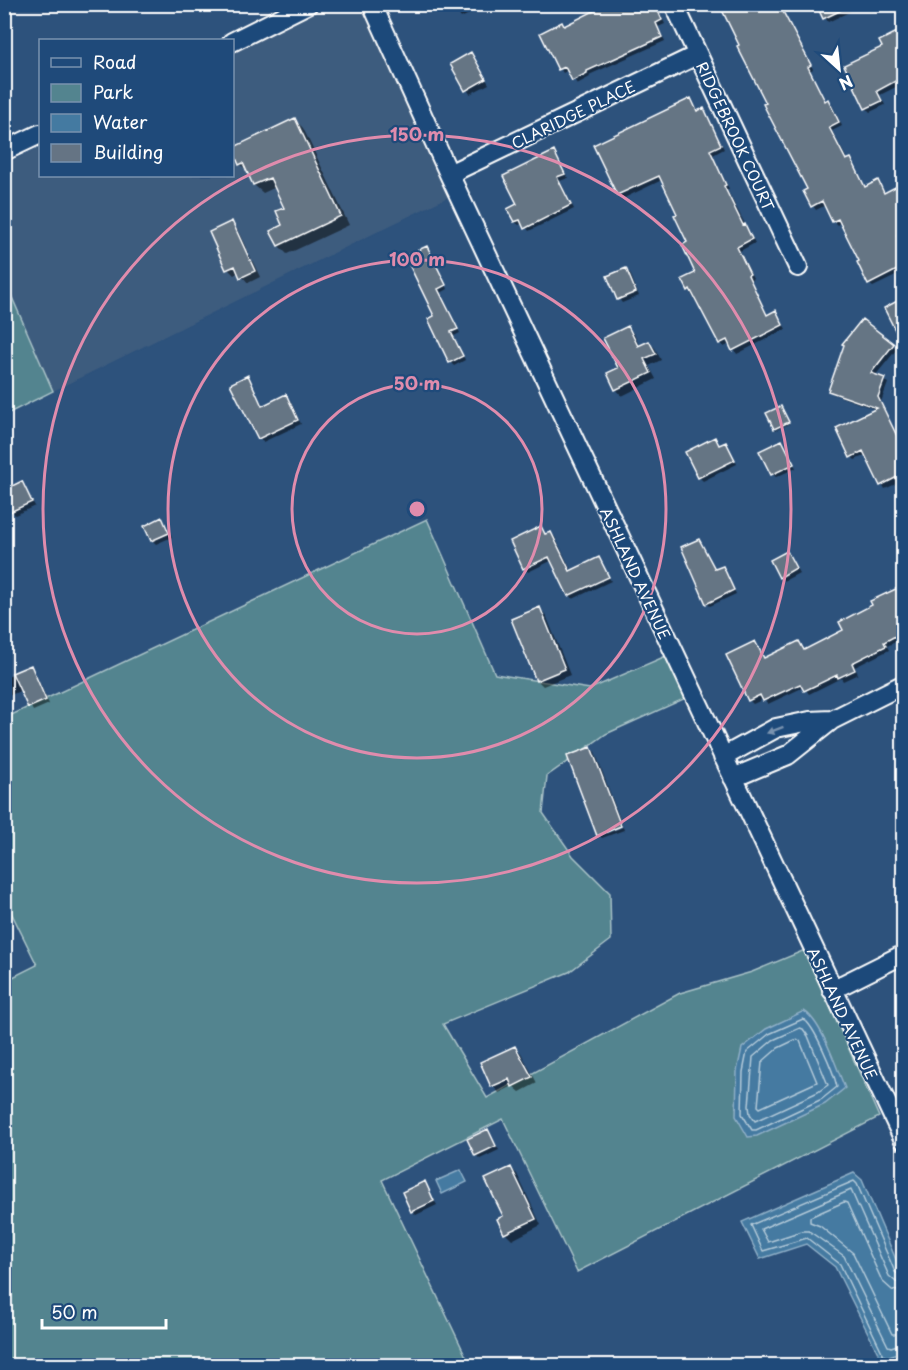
<svg xmlns="http://www.w3.org/2000/svg" width="908" height="1370" font-family="'Playpen Sans',sans-serif">
	<style>
		.built { fill: #3e5c7e }
		.green { fill: #53848f; stroke: #a9c2c7; stroke-width: 1.5 }
		.water { fill: #447aa1; stroke: #8fafc7; stroke-width: 1.5 }
		.shadow { fill: #0007 }
		.lines { fill: none; stroke-linecap: round; stroke-linejoin: round }
		.shore { stroke: #b4cad9; stroke-width: 1.5 }
		.building { fill: #657484; stroke: #fff; stroke-width: 1.5 }
		.street-casing { stroke: #fff; stroke-width: 22 }
		.street { stroke: #1f4a7a; stroke-width: 18 }
		.oneway { fill: #7992af }
		.ring { fill: none; stroke: #e08cad; stroke-width: 3 }
		.labels { text-anchor: middle; dominant-baseline: central; stroke-width: 4.5; stroke-linejoin: round; paint-order: stroke }
		.street-label { font-size: 15px; fill: #fff; stroke: #1f4a7a }
		.centre { fill: #e08cad; stroke: #1f4a7a; stroke-width: 3 }
		.ring-label { font-size: 18px; text-anchor: middle; font-weight: bold; fill: #e08cad; stroke: #1f4a7a; stroke-width: 4.5; stroke-linejoin: round; paint-order: stroke }
	</style>
	<rect width="100%" height="100%" fill="#2d527c"/>
	<filter id="ink" filterUnits="userSpaceOnUse"><feTurbulence type="fractalNoise" baseFrequency=".0167" numOctaves="2"/><feDisplacementMap in="SourceGraphic" scale="12" xChannelSelector="R" yChannelSelector="G"/><feConvolveMatrix kernelMatrix="1 2 1 2 8 2 1 2 1" color-interpolation-filters="sRGB"/></filter>
	<g filter="url(#ink)">
		<path class="built" d="M330,5H363L450,196L53,391L5,279V164L40,147V176H232L233,53Z"/>
		<path class="green" d="M4,279L53,391L5,415H4Z
			M427,519L495,674L590,689L666,656L686,698L606,734L547,776L543,813L573,856L610,893L611,940L569,972L443,1024L487,1098L680,993L752,972L805,950L879,1117L577,1272L503,1119L382,1180L470,1365H5V981L37,965L5,900V718Z"/>
		<path class="water" d="M804,1011C822,1022 837,1069 845,1088L825,1104L757,1136L748,1137L736,1116L737,1071L742,1048L766,1029Z
			M461,1170L467,1182L442,1194L436,1181Z
			M854,1173L862,1180L903,1276V1356L884,1365L835,1267L806,1244L760,1259L742,1222Z"/>
		<path class="shadow" d="M452,4H477L479,9L461,18Z
			M596,4H656L665,24L658,27L665,41L589,75L590,77L577,84L568,70L563,73L561,70L572,65L565,27L598,11Z
			M720,4H783L787,12L784,13L813,69L810,71L826,102L828,101L832,105L842,126L832,131L848,161L851,160L854,164L866,188L878,182L886,194L904,185V237L900,239L904,246V272L873,287L869,284L861,262L841,222L837,225L833,221L826,205L816,210L813,206L809,190Z
			M817,4H884L870,12L864,5L828,22Z
			M904,31V83L880,95L885,105L870,112L866,108L884,48L881,42Z
			M471,54L489,84L470,94L452,65Z
			M691,99L699,112L703,110L707,114L724,149L713,155L729,189L727,190L755,243L740,251L753,278L751,280L768,316L776,312L786,329L737,354L730,344L724,347L720,343L689,290L697,273L679,214L662,180L622,199L618,195L595,145Z
			M295,120L303,128L349,225L287,254L279,246L284,226L286,208L276,187L263,193L254,185L248,172L240,164Z
			M554,153L568,178L560,181L574,209L529,231L523,223L519,225L515,222L519,205Z
			M231,223L237,229L260,277L248,283L239,272L234,275L228,269Z
			M426,248L430,252L448,289L441,293L460,333L454,336L465,360L454,366L450,362L436,317Z
			M626,270L630,273L639,296L622,303L619,299L609,277Z
			M904,300V341L886,308Z
			M628,328L634,334L640,347L649,342L655,348L661,360L649,366L656,379L622,396L616,389L609,374L620,369Z
			M893,345L897,349L875,376L888,383L881,402L900,441L904,440V480L885,489L866,455L855,460L852,457L877,410L833,394L830,390Z
			M247,377L264,407L286,396L290,400L301,424L263,442L259,438Z
			M782,409L789,424L776,430L775,428Z
			M714,439L720,446L725,444L729,448L737,464L703,481L699,477Z
			M782,441L796,468L776,477L772,474Z
			M22,483L35,506L15,515L4,497Z
			M162,519L172,537L156,544L152,540Z
			M541,528L546,536L551,533L555,537L572,572L599,559L611,581L573,599L570,595L553,560L528,572L525,568Z
			M699,541L716,571L722,568L726,571L736,594L710,606L707,603Z
			M787,553L799,573L784,581L781,577Z
			M900,589L904,593V638L887,646L889,650L855,667L858,674L843,681L841,678L809,694L804,687L768,704L764,699L753,704L749,700L728,656L755,642L765,659L799,643L805,651L845,631L874,606Z
			M540,609L546,615L570,675L543,686L537,680Z
			M30,667L34,670L49,704L33,711L22,690L4,698V678Z
			M591,748L595,752L622,825L598,834Z
			M623,827L624,830L602,838L600,836Z
			M515,1047L521,1053L537,1083L520,1092L513,1086L499,1093L493,1086L482,1063Z
			M488,1131L499,1150L480,1159L476,1155Z
			M511,1168L517,1174L541,1225L512,1240L506,1234L499,1219L505,1216Z
			M424,1183L437,1205L416,1215L412,1211Z"/>
		<g class="lines">
			<path class="shore" d="M803,1019C814,1024 834,1073 837,1087L822,1099L756,1130H752L742,1114L743,1072L747,1052L769,1034Z
				M800,1028L803,1029L808,1036L828,1085L818,1092L755,1121L750,1114L749,1106L753,1057L773,1040Z
				M797,1039L800,1041L817,1082L760,1108L758,1106L762,1062L778,1048Z
				M904,1276L899,1275L895,1272L857,1184L854,1181L751,1225L763,1251L807,1238L840,1264L884,1356L887,1357L904,1351
				M904,1283L896,1282L889,1276L851,1190L761,1229L768,1242L802,1231H809L844,1256L888,1346L891,1347L904,1343
				M904,1292L892,1290L882,1281L847,1203L844,1202L810,1217V1222L820,1226L853,1253L892,1334H904"/>
		</g>
		<path class="building" d="M593,4H655L662,20L656,23L662,37L587,71V73L572,81L565,67L558,70L540,33L562,22L564,26L596,10Z
			M733,4H779L811,65L808,67L825,101L828,99L839,122L829,127L846,160L851,158L865,187L878,180L884,193L903,183V232L897,235L903,247V267L868,285L857,262L859,261L838,219L832,222L822,201L811,207L803,191L807,189L763,104L766,103L737,46L739,45L722,10Z
			M816,4H854L823,19Z
			M903,29V77L877,91L882,101L865,109L844,65L882,47L879,41Z
			M471,52L486,79L465,91L450,64Z
			M691,98L697,111L704,108L721,145L710,150L726,185L724,186L743,225L745,224L752,239L737,247L750,274L748,275L767,315L776,310L783,325L732,351L727,340L719,344L690,289L688,291L682,279L695,273L682,245L687,242L674,215L677,214L659,176L617,195L593,145Z
			M295,118L341,216L278,246L270,231L282,225L276,211L284,208L270,178L253,185L243,163L239,165L232,148Z
			M554,151L565,174L557,177L571,205L524,229L520,220L514,222L507,209L517,204L503,176Z
			M232,221L255,271L240,278L235,266L226,270L209,232Z
			M427,246L446,285L438,289L458,329L451,332L463,356L449,363L428,319L434,316L405,256Z
			M626,268L636,292L617,300L607,276Z
			M903,298V346L884,308Z
			M862,319L894,344L871,373L885,378L878,397L899,440L903,438V474L880,486L863,451L850,458L836,428L877,408L828,391L844,345L842,344Z
			M628,326L638,346L649,341L656,354L644,359L651,373L615,390L607,373L618,368L603,338Z
			M248,375L262,406L286,394L298,420L258,439L230,384Z
			M781,406L789,422L774,429L766,413Z
			M715,437L719,445L726,442L735,460L698,478L685,452Z
			M782,440L794,464L771,475L759,451Z
			M22,481L32,502L10,512L4,501V490Z
			M162,517L169,533L151,541L144,526Z
			M541,526L545,534L551,532L570,571L599,557L609,577L568,596L549,557L523,569L510,541Z
			M699,539L715,569L723,566L734,590L706,604L681,547Z
			M787,551L796,568L779,578L770,560Z
			M900,587L903,594V632L884,642L886,646L852,663L855,670L838,678L837,675L804,691L800,684L763,701L760,695L748,701L726,655L755,641L764,658L799,641L804,650L843,630L839,622L872,605L870,601Z
			M540,607L565,669L536,681L511,619Z
			M31,665L46,700L28,708L12,673Z
			M591,747L621,826L597,836L567,756Z
			M515,1046L532,1077L512,1087L509,1079L491,1087L480,1062Z
			M488,1129L496,1146L475,1156L467,1139Z
			M511,1167L536,1219L504,1234L497,1219L503,1216L485,1179Z
			M425,1181L434,1201L411,1212L402,1192Z"/>
		<g class="lines">
			<defs>
				<path id="street" d="M372,4L449,174L904,1140
					M674,4L798,267
					M232,42L308,4
					M4,151L40,134
					M449,174L697,55
					M723,757L776,728L810,721L831,720
					M733,778L788,755L832,720L904,684
					M832,990L904,954"/>
			</defs>
			<use href="#street" class="street-casing"/>
			<use href="#street" class="street"/>
		</g>
		<defs><path id="oneway-solid" d="M-6-.8H1V-3.2L6.5 0L1 3.2V.8H-6Z" transform="scale(1.5)"/></defs>
		<use class="oneway" href="#oneway-solid" transform="translate(775 730) rotate(159)"/>
	</g>
	<g class="ring">
		<circle cx="417" cy="509" r="125"/>
		<circle cx="417" cy="509" r="249"/>
		<circle cx="417" cy="509" r="374"/>
	</g>
	<g class="labels">
		<g class="street-label">
			<text transform="translate(573 114) rotate(-26)">CLARIDGE PLACE</text>
			<text transform="translate(736 136) rotate(65)">RIDGEBROOK COURT</text>
			<text transform="translate(636 573) rotate(65)">ASHLAND AVENUE</text>
			<text transform="translate(843 1013) rotate(65)">ASHLAND AVENUE</text>
		</g>
	</g>
	<circle cx="417" cy="509" r="9" class="centre"/>
	<g class="ring-label">
		<text x="417" y="141">150 m</text>
		<text x="417" y="266">100 m</text>
		<text x="417" y="390">50 m</text>
	</g>
	<rect width="908" height="1370" fill="none" stroke="#1f4a7a" stroke-width="24"/>
	<rect x="12" y="12" width="884" height="1346" fill="none" stroke="#fff" stroke-width="2" filter="url(#ink)"/>
	<rect x="39" y="39" width="195" height="138" fill="#1f4a7a" stroke="#7992af" stroke-width="1.5"/>
	<rect x="51" y="58" width="30" height="9" fill="#1f4a7a" stroke="#7992af" stroke-width="1.5"/>
	<text x="93" y="69" font-size="18" fill="#ffffff">Road</text>
	<rect x="51" y="84" width="30" height="18" fill="#53848f" stroke="#7992af" stroke-width="1.5"/>
	<text x="93" y="99" font-size="18" fill="#ffffff">Park</text>
	<rect x="51" y="114" width="30" height="18" fill="#447aa1" stroke="#7992af" stroke-width="1.5"/>
	<text x="93" y="129" font-size="18" fill="#ffffff">Water</text>
	<rect x="51" y="144" width="30" height="18" fill="#657484" stroke="#7992af" stroke-width="1.5"/>
	<text x="93" y="159" font-size="18" fill="#ffffff">Building</text>
	<g transform="translate(839 69) rotate(153)" stroke="#1f4a7a" stroke-width="4.5" paint-order="stroke">
	<path d="M0-4.5L10 22L0 15L-10 22Z" fill="#ffffff"/>
	<text y="-9" font-size="16" font-weight="bold" text-anchor="middle" fill="#ffffff">N</text>
	</g>
	<path d="M42 1319v9h124v-9" fill="none" stroke="#ffffff" stroke-width="3"/>
	<text x="51" y="1319" font-size="18" fill="#ffffff" stroke="#1f4a7a" stroke-width="4.5" paint-order="stroke">50 m</text>
</svg>
